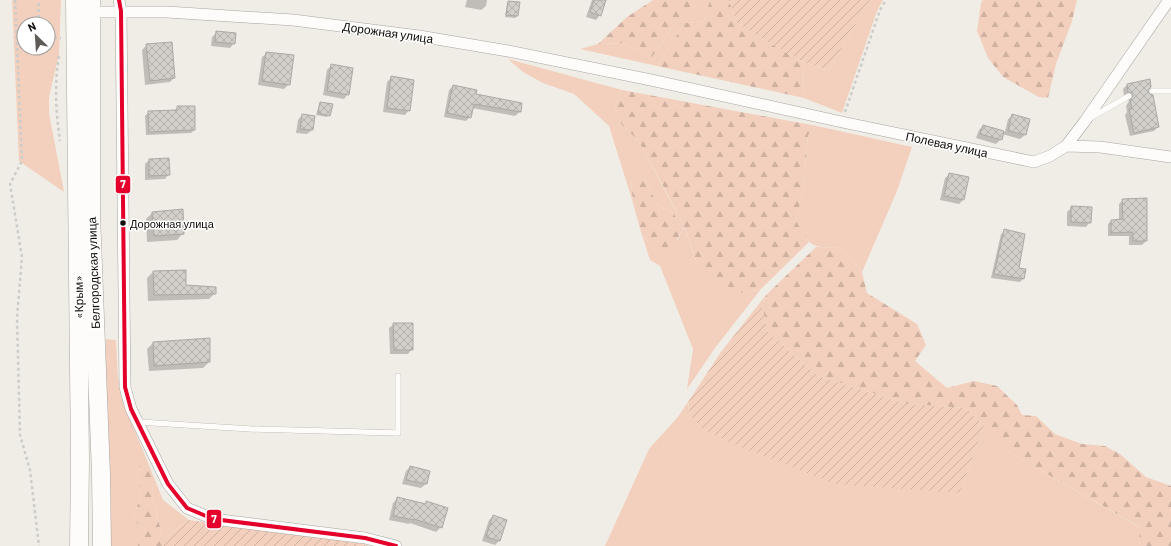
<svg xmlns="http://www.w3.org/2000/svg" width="1171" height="546" font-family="Barlow,sans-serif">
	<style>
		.green { fill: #f3d0bd; fill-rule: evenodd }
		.forest { fill: url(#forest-firs) }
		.garden { fill: url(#garden-furrows) }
		.shadow { fill: #0003 }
		.building { fill: url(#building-cross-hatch); stroke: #aca9a5 }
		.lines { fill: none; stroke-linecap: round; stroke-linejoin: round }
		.service-casing { stroke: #a7a5a0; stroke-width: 6 }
		.minor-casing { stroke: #a7a5a0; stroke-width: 12 }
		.primary-casing { stroke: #a7a5a0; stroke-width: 19 }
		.path { stroke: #ccccca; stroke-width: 2.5; stroke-dasharray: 3 3; stroke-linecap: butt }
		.service { stroke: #fdfcfb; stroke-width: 5.5 }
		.minor { stroke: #fdfcfb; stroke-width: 11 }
		.primary { stroke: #fdfcfb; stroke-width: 18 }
		.bus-1-casing { stroke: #fff; stroke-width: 7 }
		.bus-1 { stroke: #e4002b; stroke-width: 4 }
		.bus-dot { fill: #0f0d09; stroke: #fff; stroke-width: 1.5 }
		.labels { text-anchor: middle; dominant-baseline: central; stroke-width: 3; stroke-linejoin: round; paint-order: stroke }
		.bus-label { font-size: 11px; fill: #0f0d09; stroke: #fff; text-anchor: start }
		.street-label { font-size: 12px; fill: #0f0d09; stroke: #fff }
		.line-badge { stroke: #fff; stroke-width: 1.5 }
		.badge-label { font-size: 11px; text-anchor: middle; font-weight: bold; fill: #fff }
	</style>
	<defs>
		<pattern id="forest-firs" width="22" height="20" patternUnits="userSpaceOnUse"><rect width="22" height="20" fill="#f3d0bd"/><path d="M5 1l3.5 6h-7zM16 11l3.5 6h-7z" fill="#cfb1a1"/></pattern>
		<pattern id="garden-furrows" width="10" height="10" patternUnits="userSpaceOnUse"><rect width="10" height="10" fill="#f3d0bd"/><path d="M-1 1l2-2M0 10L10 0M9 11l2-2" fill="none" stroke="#cfb1a1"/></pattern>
		<pattern id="building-cross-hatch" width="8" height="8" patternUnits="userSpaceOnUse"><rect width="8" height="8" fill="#d2cfca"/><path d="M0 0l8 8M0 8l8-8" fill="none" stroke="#b3b1ac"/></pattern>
	</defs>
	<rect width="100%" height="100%" fill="#f0ede6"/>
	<path class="green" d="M12,0H61L59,55L49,97V113L64,192L19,161ZM24,24H48V48H24Z
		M694,0H710L704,21L685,23L657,66L580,49L598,44L622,43L652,57L677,21L694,6Z
		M870,0H883L877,11L842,113L804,98L803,62L829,70Z
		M508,59L622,90L615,106L622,125L638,140L685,228L683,229H685L697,263L742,293L761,289L715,348L687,389L693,349L660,266L650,260L641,232L654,249L678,240L682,229L673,212L658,206L644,178L631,181L633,203L609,126L574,94L543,83L523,72Z
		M817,126L912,147L897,191L862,272L841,248C809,247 812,248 796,221L804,186L808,135Z
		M106,339L116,340L118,377L124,406L142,448L163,500L189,520L163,539L152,495L153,481L137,473L141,495L133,519L147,532L138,540V546H106Z
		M688,402L689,413L960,493L984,426L1010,453L1141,528L1139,546H605L649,449L677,418Z"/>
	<path class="forest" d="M653,0H694V6L677,21L652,57L622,43L598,44L627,17Z
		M710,0H729L736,22L756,35L803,62L804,98L657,66L685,23L704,21Z
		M983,0H1077L1072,21L1056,64L1048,98L1039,97L1003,77L988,58L977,31L981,3Z
		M622,90L817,126L808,135L804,186L796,221L809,242L761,289L742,293L712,281L697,263L685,228L668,195L638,140L622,125L615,106Z
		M636,175L644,178L658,206L673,212L682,229C676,245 671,249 654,249L641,232L633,203L631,181Z
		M816,247L841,248L862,272L867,293L917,324L926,345L915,361L947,388L974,381L997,386L1017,405L1022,415L1036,416L1055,434L1082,444L1105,446L1120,454L1146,477L1171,486V546H1139L1140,527L1010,453L966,408L907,404L818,376L768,332L762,306L766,295Z
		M140,465L148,469L153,481L152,495L163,539V546H138V540L147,532L133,519L141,495L137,473Z"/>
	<path class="garden" d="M729,0H870L829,70L803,62L756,35L736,22Z
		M766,295L762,306L768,332L818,376L907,404L966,408L984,426L960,493L835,484L731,443L701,428L689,413L688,402L721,352Z
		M189,520L363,544L369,546H163V539Z"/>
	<path class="shadow" d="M467,0H487L486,6L481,10L465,7Z
		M592,0H604L600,15L596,20L586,17Z
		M508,2L517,16L515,18L505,17L507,4Z
		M217,32L234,43L230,48L211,46L212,37Z
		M147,45L174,78L170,82L145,85L142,50Z
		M267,53L289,84L284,89L258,85L262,57Z
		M331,66L348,94L344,99L323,95L327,70Z
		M391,78L409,110L405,115L383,112L387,82Z
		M1149,80L1147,89L1158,127L1154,131L1130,136L1125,115L1127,112L1126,106L1129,101L1127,97L1124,96L1123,89L1127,85Z
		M453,86L475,95L520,112L515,116L472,108L470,117L466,121L444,117L449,90Z
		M321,103L329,115L327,117L316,115L319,105Z
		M178,107L194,130L191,133L146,135L145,116L149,112L174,111Z
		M302,115L314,117L312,130L307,134L296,133L298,120Z
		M1013,115L1029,119L1025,135L1020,139L1002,134L1001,139L996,144L976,138L979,130L983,126L1005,132L1008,119Z
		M169,159V174L165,179L145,180V164L149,160Z
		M950,174L968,178L963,200L959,204L940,200L945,178Z
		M1123,200L1146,241L1142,245H1129V236H1108V224L1111,221L1119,220V204Z
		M1072,207L1090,222L1086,227L1067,226V212Z
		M153,212L183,233L177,240L147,242L146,219Z
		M1005,231L1018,269L1023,279L1020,282L991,278L1001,234Z
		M153,272L185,285L215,293L209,299L148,301L147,278Z
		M394,324L412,349L408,354H390L389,328Z
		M153,343L209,362L203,368L149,371L147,349Z
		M410,467L429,471L426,484L421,488L402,484L406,471Z
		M398,498L424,505L427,502L441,527L436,532L410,523L409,524L389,520L393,503Z
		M493,516L499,541L495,545L482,541L489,520Z"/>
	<path class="building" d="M594,0H606L601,16L590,12Z
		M508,1L520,2L518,16L506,15Z
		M216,31L236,33L235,44L215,42Z
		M172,42L175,78L150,81L146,44Z
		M266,52L294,55L290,85L262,81Z
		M331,64L353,68L349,95L327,91Z
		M391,76L414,80L410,111L387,108Z
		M1150,79L1151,87L1149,89L1148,91L1150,94L1153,95L1159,127L1134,133L1129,109H1132L1130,100L1133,96L1131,93L1128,92L1127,84Z
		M453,85L477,90L476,94L522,103L521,112L474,104L471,118L447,113Z
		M320,102L333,104L330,116L318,113Z
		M177,106H195V130L149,132L148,111L177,110Z
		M302,114L315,116L313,130L300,129Z
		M1012,114L1030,119L1026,135L1008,131Z
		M983,125L1004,131L1002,140L980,134Z
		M169,158L170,175L149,176V159Z
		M949,173L969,177L964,200L944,196Z
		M1147,198V241H1133V232L1111,233V220L1123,219L1122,199Z
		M1071,206L1092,207L1091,223L1071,222Z
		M183,209L184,234L154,236L152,212Z
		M1004,229L1025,234L1019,268L1026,269L1024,279L994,274Z
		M186,270V285L216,287V294L154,295L153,271Z
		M393,323H413V350H394Z
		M210,338V362L154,366L153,342Z
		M410,466L430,471L427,484L406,480Z
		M397,497L426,504V501L448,508L442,528L414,519V520L393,516Z
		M493,515L507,520L500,541L486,537Z"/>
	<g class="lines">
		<defs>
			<path id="service" d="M1152,91H1171
				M1090,118L1129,96
				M138,422L251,429L398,433V376"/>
			<path id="minor" d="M119,0L121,11L125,387L131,409L168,484L187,508L213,519L365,538L396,546
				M91,12H167L293,20L419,36L508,51L651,80L842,122L1034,162L1050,156L1066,146L1085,121L1169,0
				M1066,146L1100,147L1171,157"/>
			<path id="primary" d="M75,0L80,460L79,546
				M91,0V215L101,474L102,546"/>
		</defs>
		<use href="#service" class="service-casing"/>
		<use href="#minor" class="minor-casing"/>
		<use href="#primary" class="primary-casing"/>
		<path class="path" d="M15,0L22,161L10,184L22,257L17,318L20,435L30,470L39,546
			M38,24L39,0
			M48,37L61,38
			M59,56C54,85 56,113 60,141
			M845,112L880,10L886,0"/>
		<use href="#service" class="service"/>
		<use href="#minor" class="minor"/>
		<use href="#primary" class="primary"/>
		<defs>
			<path id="bus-1" d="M119,0L121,11L125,387L131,409L168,484L187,508L213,519L365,538L396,546"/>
		</defs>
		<use href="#bus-1" class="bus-1-casing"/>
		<use href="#bus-1" class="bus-1"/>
	</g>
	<circle class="bus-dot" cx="123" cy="223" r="3.5"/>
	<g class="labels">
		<g class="bus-label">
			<text x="130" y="223">Дорожная улица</text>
		</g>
		<g class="street-label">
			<text transform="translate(388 32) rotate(8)">Дорожная улица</text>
			<text transform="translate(947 144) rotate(12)">Полевая улица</text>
			<text transform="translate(93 273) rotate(-92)">Белгородская улица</text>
			<text transform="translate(78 297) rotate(-91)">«Крым»</text>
		</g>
	</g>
	<g class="line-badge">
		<rect x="115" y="175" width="16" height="19" rx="4" fill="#e4002b"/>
		<rect x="206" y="509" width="16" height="20" rx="4" fill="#e4002b"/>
	</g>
	<g class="badge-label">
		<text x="123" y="188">7</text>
		<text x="214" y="523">7</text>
	</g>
	<g transform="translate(36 36) rotate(335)"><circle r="19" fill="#ffffff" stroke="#9f9e9d"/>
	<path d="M0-3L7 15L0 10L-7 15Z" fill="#5e5b56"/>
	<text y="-6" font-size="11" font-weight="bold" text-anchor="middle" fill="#0f0d09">N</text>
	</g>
</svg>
